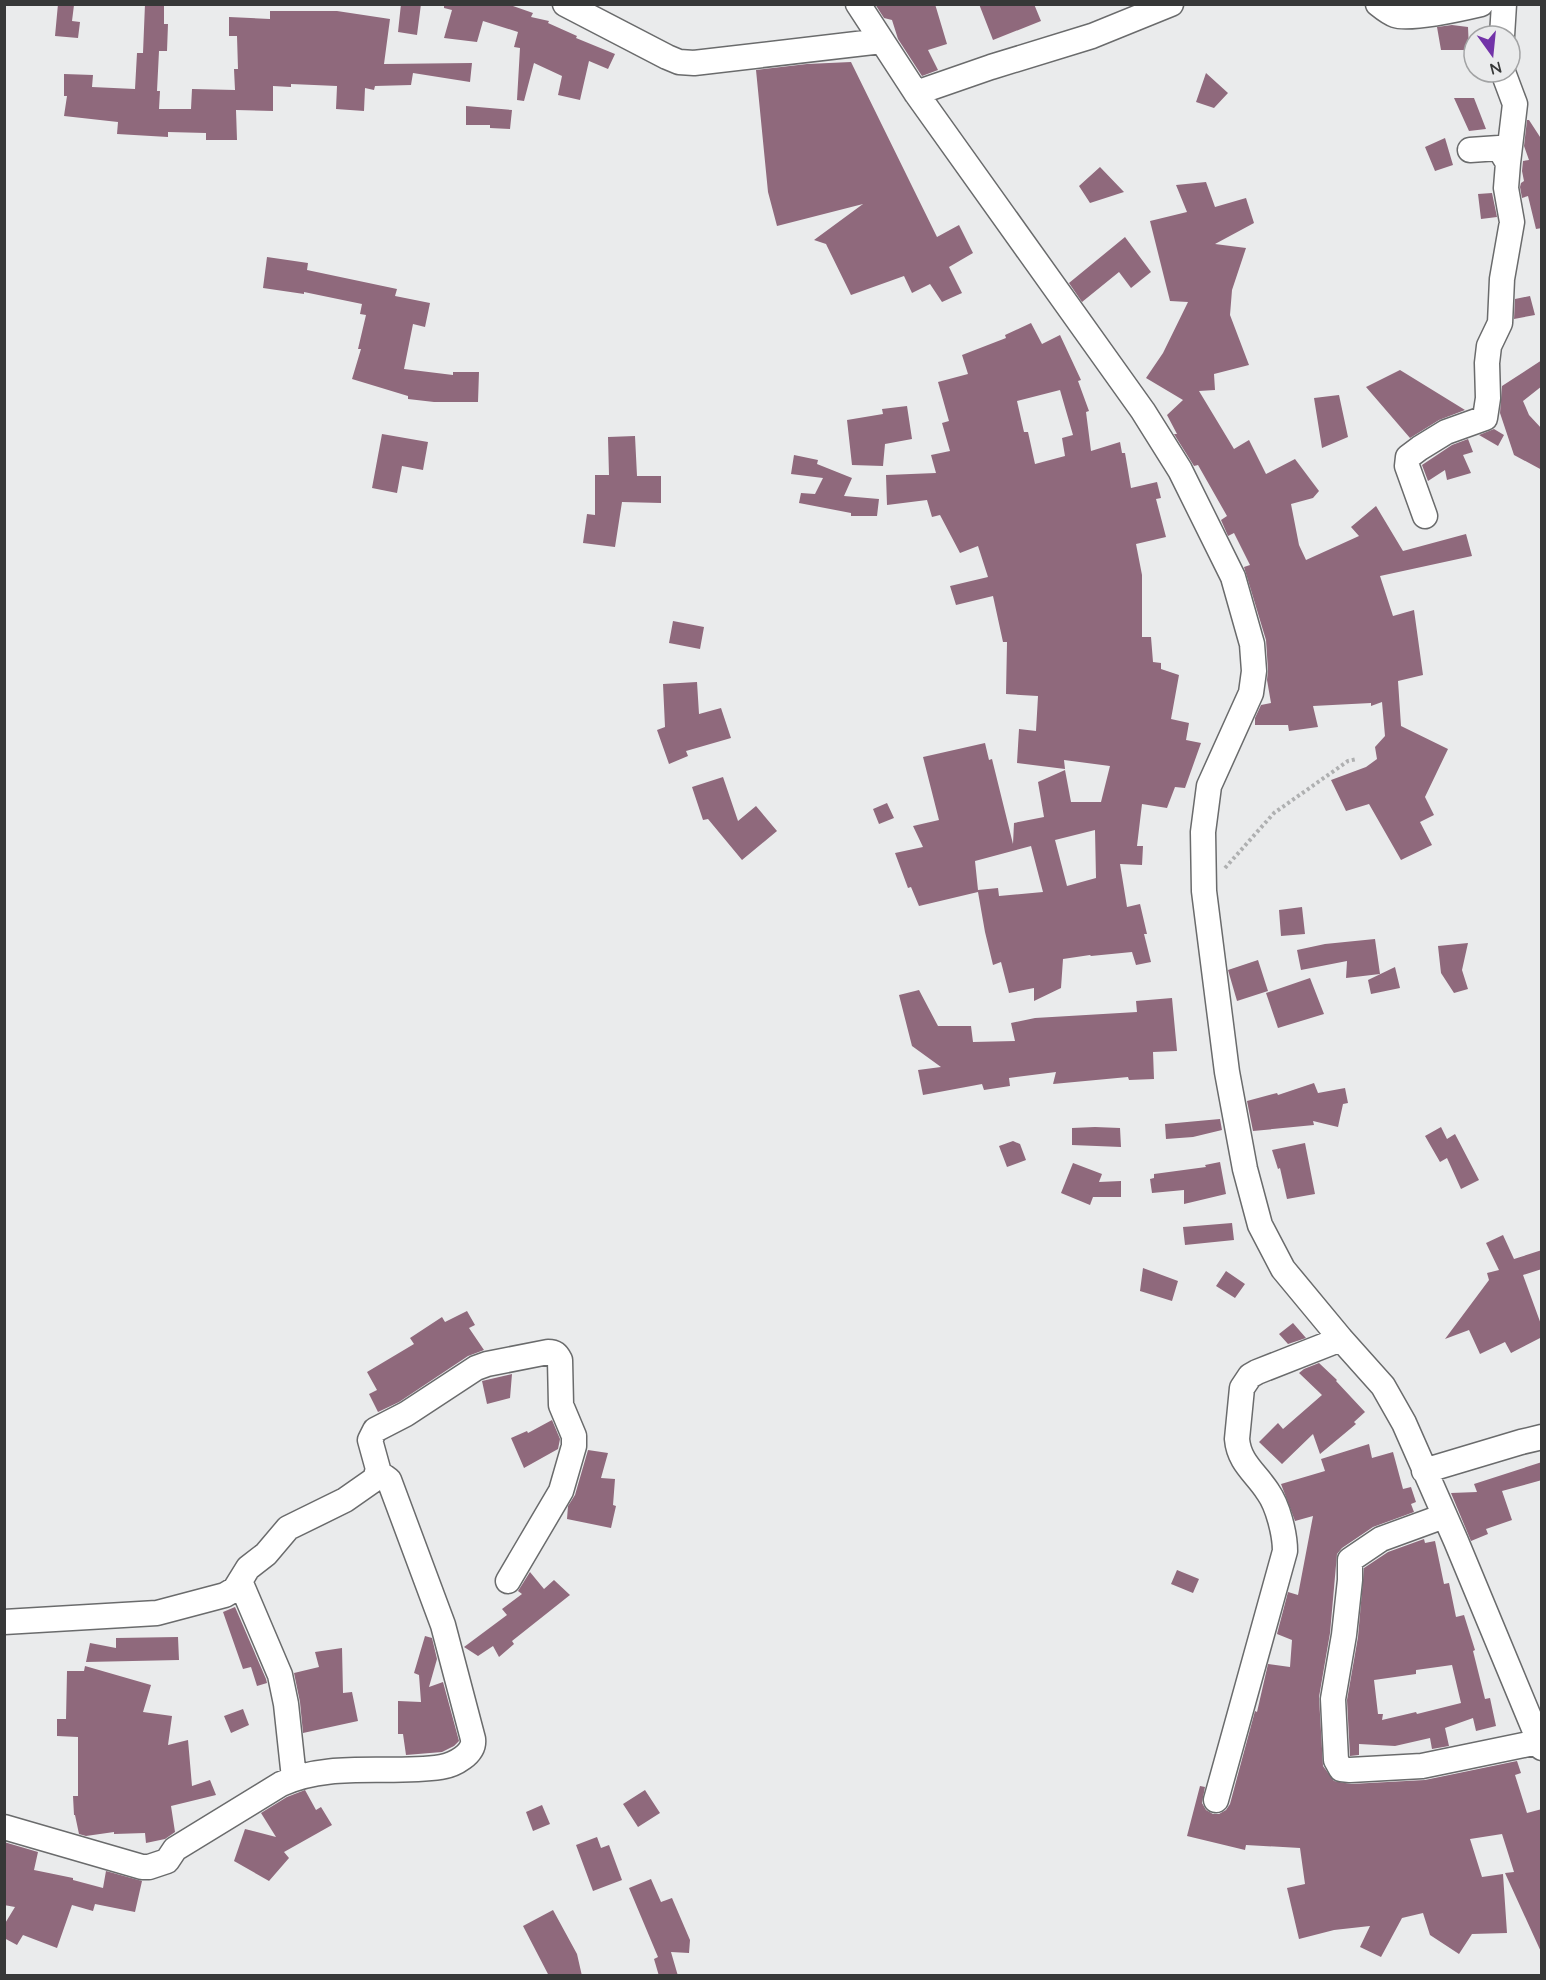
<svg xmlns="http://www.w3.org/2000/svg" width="1546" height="1980" font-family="Quicksand,sans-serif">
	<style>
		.building { fill: #8f697c; fill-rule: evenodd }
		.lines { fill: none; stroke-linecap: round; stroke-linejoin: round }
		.street-casing { stroke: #6a6b6c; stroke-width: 27 }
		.path { stroke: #afb0b1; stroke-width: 4; stroke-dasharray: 3 3; stroke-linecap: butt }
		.street { stroke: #fff; stroke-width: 24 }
	</style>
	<rect width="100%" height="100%" fill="#eaebec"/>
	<path class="building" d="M58,4L74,5L72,21L80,22L78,38L55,36Z
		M145,4H164V24H168L167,51H159L157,91H160L159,109H191L192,89L235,90L234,69H238L237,36H229V17L270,19V11H337L390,19L384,64L472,63L470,82L413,73L411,85L375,86L374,90L365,88L364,111L336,109L337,86L291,84V87L273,86V111L236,110L237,140H206V133L168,132V137L117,134L118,122L64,116L67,96H64V74L93,75L92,87L135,89L137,53H143Z
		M401,4H421L417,35L398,32Z
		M444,4H507L533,13L531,17L549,21L548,23L577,36L576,38L615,54L608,69L589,61L580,100L558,95L562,76L534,63L524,101L517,100L520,48L514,47L518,32L483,21L477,42L444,38L452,10L444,8Z
		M875,4H935L947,44L928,50L938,70L922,76L898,39L892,20L884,18Z
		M979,4H1034L1041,21L993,40Z
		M1452,25L1468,27L1469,50H1441L1437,27Z
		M851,62L937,237L959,225L973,253L949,267L962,293L942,302L930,284L912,293L904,276L851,295L826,244L814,240L863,204L777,226L768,192L756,70L807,64Z
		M1206,73L1228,93L1214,108L1196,102Z
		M1454,98H1474L1486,129L1469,131Z
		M466,106L512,110L510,129L490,128V125H466Z
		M1527,120H1529L1542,140V228L1536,229L1528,196L1522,198L1520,187L1521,183L1524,181L1522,171L1523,161L1529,160L1524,146Z
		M1445,138L1453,165L1435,171L1425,147Z
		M1100,167L1124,192L1090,203L1079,186Z
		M1206,182L1215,207L1246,198L1254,223L1215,244L1246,248L1232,290L1230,315L1249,365L1214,374L1215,390L1199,391L1234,449L1249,440L1266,474L1295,459L1319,491L1313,498L1291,504L1299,545L1306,560L1359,536L1351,527L1376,506L1403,551L1466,534L1472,556L1380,576L1393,616L1414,610L1423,675L1398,681L1401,726L1448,749L1425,797L1434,815L1420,822L1432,845L1401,860L1369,804L1346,811L1331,780L1366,767L1377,759L1375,747L1385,736L1382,702L1371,706V703L1313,706L1318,727L1289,731L1288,725H1255V718L1261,705L1271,703L1267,680L1268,670L1266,640L1244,567L1250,565L1234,533L1228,536L1221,520L1227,516L1198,465L1194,466L1174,434H1177L1167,415L1183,400L1146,378L1163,353L1188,302L1170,301L1150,221L1187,212L1176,185Z
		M1492,193L1497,217L1481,219L1478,194Z
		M1125,237L1151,272L1131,288L1119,272L1082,302L1069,283Z
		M267,257L308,263L307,270L397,289L395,296L430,303L425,327L413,324L404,369L453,375V372H479L478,402H434L408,399V396L352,379L361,349H358L366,315L360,314L362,304L304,292V294L263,288Z
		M1530,296L1535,315L1514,319L1515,299Z
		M1031,323L1042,344L1060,335L1081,380L1078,381L1089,411L1086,412L1091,451L1120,442L1122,453H1125L1131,488L1157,482L1161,498L1156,499L1166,537L1136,544L1142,575V637H1151L1153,662L1161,663V669L1179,675L1171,719L1189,723L1186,740L1201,743L1185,788L1175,787L1167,808L1142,804L1137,846H1143L1142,865L1120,864L1127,907L1140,904L1147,934H1144L1151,962L1136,965L1132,952L1091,956L1090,955L1063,959L1061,988L1034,1001V988L1009,993L1001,962L993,965L985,932L978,892L919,906L911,887L908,888L895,853L923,847L913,826L939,820L923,757L985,743L989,760L992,759L1013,844L1014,823L1044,817L1038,782L1065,770L1071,802H1101L1110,766L1064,760L1065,769L1017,763L1019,729L1036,731L1038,696L1006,694L1007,642H1003L993,596L956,605L950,586L988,577L978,546L960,553L940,515L932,517L927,500L887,505L886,475L936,473L931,455L950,451L942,423L949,421L938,382L968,374L962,355L1006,338L1005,335ZM1060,390L1073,435L1062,438L1065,456L1035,464L1028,432H1024L1017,401ZM1095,830L1096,878L1067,886L1055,840ZM1031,846L1043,892L999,896L998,888L978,890L975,861Z
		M1542,360V386L1523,401L1529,415L1542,429V470L1514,455L1500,413L1502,386Z
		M1400,370L1465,410L1439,420L1410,438L1366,387Z
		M1339,395L1348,437L1322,448L1314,398Z
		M907,406L912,439L885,444L883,466L852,465L847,420L883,414L882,409Z
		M1494,429L1504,435L1498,446L1479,435Z
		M382,434L428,442L423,470L402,466L397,493L372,488Z
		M635,436L637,476H661V503L622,502L615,547L583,543L587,514L595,515V475H609L608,437Z
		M1468,439L1473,452L1463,455L1471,473L1447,480L1445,470L1428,481L1422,465L1452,445Z
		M794,455L818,460L817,464L852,478L844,496L879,499L877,516H851V513L799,503L801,493L815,494L823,478L791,474Z
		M673,621L704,627L700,649L669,643Z
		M697,682L699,714L721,708L731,738L686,751L688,756L669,764L657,730L665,727L663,684Z
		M723,777L738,821L756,806L777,831L742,860L708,819L703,820L692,787Z
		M887,803L894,818L879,824L873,809Z
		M1302,907L1305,934L1281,936L1279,910Z
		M1375,939L1380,974L1346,978L1347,961L1301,970L1297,950L1325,944Z
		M1468,943L1462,970L1468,989L1454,993L1441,973L1438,946Z
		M1258,960L1268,991L1237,1001L1228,970Z
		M1395,967L1400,988L1371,994L1368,980Z
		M1310,978L1324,1014L1278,1028L1266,993Z
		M919,990L938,1026H971L973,1042L1015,1041L1011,1023L1035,1018L1137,1012L1136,1001L1172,998L1177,1051L1153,1052L1154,1079L1129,1080L1128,1077L1053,1084L1056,1072L1009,1078L1010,1086L984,1090L982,1084L923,1095L918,1070L941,1067L912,1046L899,995Z
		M1314,1083L1318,1093L1345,1088L1348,1103L1343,1104L1338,1127L1313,1121L1314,1125L1253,1131L1247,1101L1277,1093L1278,1095Z
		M1220,1119L1222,1130L1193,1137L1166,1139L1165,1124Z
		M1095,1127L1120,1128L1121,1147L1072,1145V1128Z
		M1441,1127L1447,1139L1455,1134L1479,1180L1461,1189L1447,1158L1440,1162L1425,1136Z
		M1013,1141L1020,1144L1026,1160L1007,1167L999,1146Z
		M1305,1143L1315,1194L1287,1199L1280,1168L1278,1169L1272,1150Z
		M1220,1162L1226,1194L1184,1204V1190L1152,1193L1150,1179L1154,1178V1174L1206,1167L1205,1165Z
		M1073,1163L1102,1174L1099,1182L1121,1181V1197H1093L1090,1205L1061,1193Z
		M1232,1223L1234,1240L1185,1245L1183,1227Z
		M1503,1235L1514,1259L1542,1250V1269L1523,1275L1542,1327V1337L1511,1353L1505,1342L1480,1354L1469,1330L1445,1339L1489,1280L1487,1273L1499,1270L1486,1243Z
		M1143,1268L1178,1281L1172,1301L1140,1291Z
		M1226,1271L1245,1284L1235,1298L1216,1286Z
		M467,1311L475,1325L469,1328L484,1350L468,1356L399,1402L378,1412L369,1394L377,1390L367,1372L414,1344L410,1338L442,1317L445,1322Z
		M1293,1323L1306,1338L1288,1344L1279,1334Z
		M1319,1363L1337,1380L1336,1381L1365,1412L1354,1422L1356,1424L1320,1454L1313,1434L1282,1464L1259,1442L1278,1423L1283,1429L1322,1395L1299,1373L1304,1369Z
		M512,1374L510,1398L487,1404L482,1381Z
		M552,1420L560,1439L558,1449L524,1468L511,1438L527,1431L528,1433Z
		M1369,1444L1372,1458L1393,1452L1403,1489L1411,1487L1416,1502L1411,1504L1414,1512L1373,1527L1342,1548L1337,1554L1330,1633L1319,1697L1323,1766L1334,1781L1351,1784L1425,1780L1517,1761L1521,1773L1515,1775L1527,1813L1542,1809V1954L1505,1873L1514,1872L1502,1834L1470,1839L1482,1877L1503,1874L1507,1933L1472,1934L1459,1954L1430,1935L1423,1913L1402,1918L1381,1957L1360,1947L1370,1926L1334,1930L1299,1939L1287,1888L1305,1884L1300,1848L1246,1845L1245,1850L1187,1836L1200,1786L1205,1787L1202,1803L1206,1810L1213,1814H1219L1226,1810L1230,1804L1255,1711L1257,1712L1268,1664L1290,1667L1292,1640L1277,1634L1288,1592L1298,1595L1313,1516L1295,1521L1281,1484L1325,1471L1321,1459Z
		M588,1450L608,1453L601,1478L615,1479L613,1505L616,1506L611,1528L567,1519L568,1506L575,1495Z
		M1542,1462V1480L1502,1491L1512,1520L1486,1529L1488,1534L1471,1541L1451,1493L1477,1492L1474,1484Z
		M1424,1539L1425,1543L1435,1541L1444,1584L1449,1583L1456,1617L1464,1615L1475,1650L1473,1651L1485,1699L1490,1698L1496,1726L1476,1731L1473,1718L1445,1728L1449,1746L1432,1749L1430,1738L1395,1746L1359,1744V1755L1350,1756L1347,1700L1358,1637L1364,1568L1388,1552ZM1452,1665L1461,1703L1417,1714L1416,1712L1382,1720L1383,1714H1378L1374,1680L1416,1674V1670Z
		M1177,1570L1199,1579L1193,1593L1171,1584Z
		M530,1572L544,1589L554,1580L570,1595L512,1641L514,1644L499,1657L493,1646L478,1656L464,1647L507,1615L502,1609L522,1594L518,1591Z
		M235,1607L266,1679L267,1683L257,1686L251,1667L243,1669L223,1612Z
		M425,1636L432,1638L437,1659L429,1687L443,1682L459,1741L454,1746L442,1752L406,1755L403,1734H398V1701L421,1702L419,1675L414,1673Z
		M178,1637L179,1660L86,1662L90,1643L116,1648V1638Z
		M342,1648L343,1693L352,1692L358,1721L303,1733L300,1702L294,1673L319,1667L315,1652Z
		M85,1666L151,1685L143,1712L172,1716L168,1745L188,1740L192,1786L210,1780L216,1795L171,1806L175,1832L165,1839L146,1843L145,1833L114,1834V1832L86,1836L79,1834L75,1815H74L73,1796H78V1737L57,1736V1719H66L67,1671H84Z
		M243,1709L249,1725L231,1733L224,1716Z
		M305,1790L316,1810L321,1807L332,1825L284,1852L289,1858L269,1881L234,1861L245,1829L276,1837L261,1813L287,1797Z
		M645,1790L660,1813L638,1827L623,1804Z
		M542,1805L550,1824L533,1831L526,1812Z
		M597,1837L601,1848L609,1845L622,1880L593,1891L576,1845Z
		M4,1842L38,1852L34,1870L73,1878V1880L103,1888L106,1871L142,1881L135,1912L95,1904L93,1911L72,1905L57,1948L23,1935L17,1945L4,1938V1925L15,1907L4,1905Z
		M651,1879L661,1902L672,1898L690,1940L689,1953L671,1952L678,1976H659L654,1959L658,1957L629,1888Z
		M553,1910L577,1954L582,1976H549L523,1926Z"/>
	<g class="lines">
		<defs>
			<path id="street" d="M565,4L667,57L679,62L694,63L882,41
				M858,4L916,93L1143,411L1180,470L1233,577L1252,644L1254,671L1251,693L1209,786L1203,832L1204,891L1227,1072L1245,1169L1260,1225L1283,1269L1341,1339L1383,1386L1404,1423L1456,1541L1542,1748
				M1378,4C1383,8 1389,13 1395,15C1409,20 1464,8 1481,4
				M1502,36L1504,4
				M1503,72L1515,104L1508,163
				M916,93L991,67L1092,36L1171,4
				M1425,516L1407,466L1408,457L1420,448L1446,432L1485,418L1488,398L1487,363L1489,346L1500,323L1502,279L1512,222L1506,188L1508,163L1499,148L1470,150
				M1424,1471L1521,1442L1542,1437
				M1444,1516L1381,1539L1350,1560V1580L1344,1635L1333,1699L1336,1760L1341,1769L1350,1770L1422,1766L1538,1742
				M240,1581L280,1675L286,1704L294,1778
				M4,1622L157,1613L225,1595L235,1589L248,1568L266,1554L288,1528L345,1500L375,1479L378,1469L370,1440L375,1430L406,1414L476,1368L487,1364L548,1352C555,1352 557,1354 560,1360L561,1405L574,1436V1446L561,1491L508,1581
				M1216,1800L1285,1551C1285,1534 1278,1506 1268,1492C1256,1473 1239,1463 1237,1439L1242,1388L1250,1376L1257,1372L1341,1339
				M4,1827L142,1867H149L167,1861L175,1849L281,1784C331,1761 388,1775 441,1767C454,1765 475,1754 473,1739L443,1625L389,1480L385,1477L377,1475"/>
		</defs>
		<use href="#street" class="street-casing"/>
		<path class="path" d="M1225,868L1274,813L1348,761L1357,759"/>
		<use href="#street" class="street"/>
	</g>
	<rect width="1546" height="1980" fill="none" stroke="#373838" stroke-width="12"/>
	<g transform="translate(1492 54) rotate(165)"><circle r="28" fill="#eaebec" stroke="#a2a3a4" stroke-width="1.5"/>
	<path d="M0-4.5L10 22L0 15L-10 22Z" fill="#7233a8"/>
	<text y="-9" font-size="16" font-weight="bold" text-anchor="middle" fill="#373838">N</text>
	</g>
</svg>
